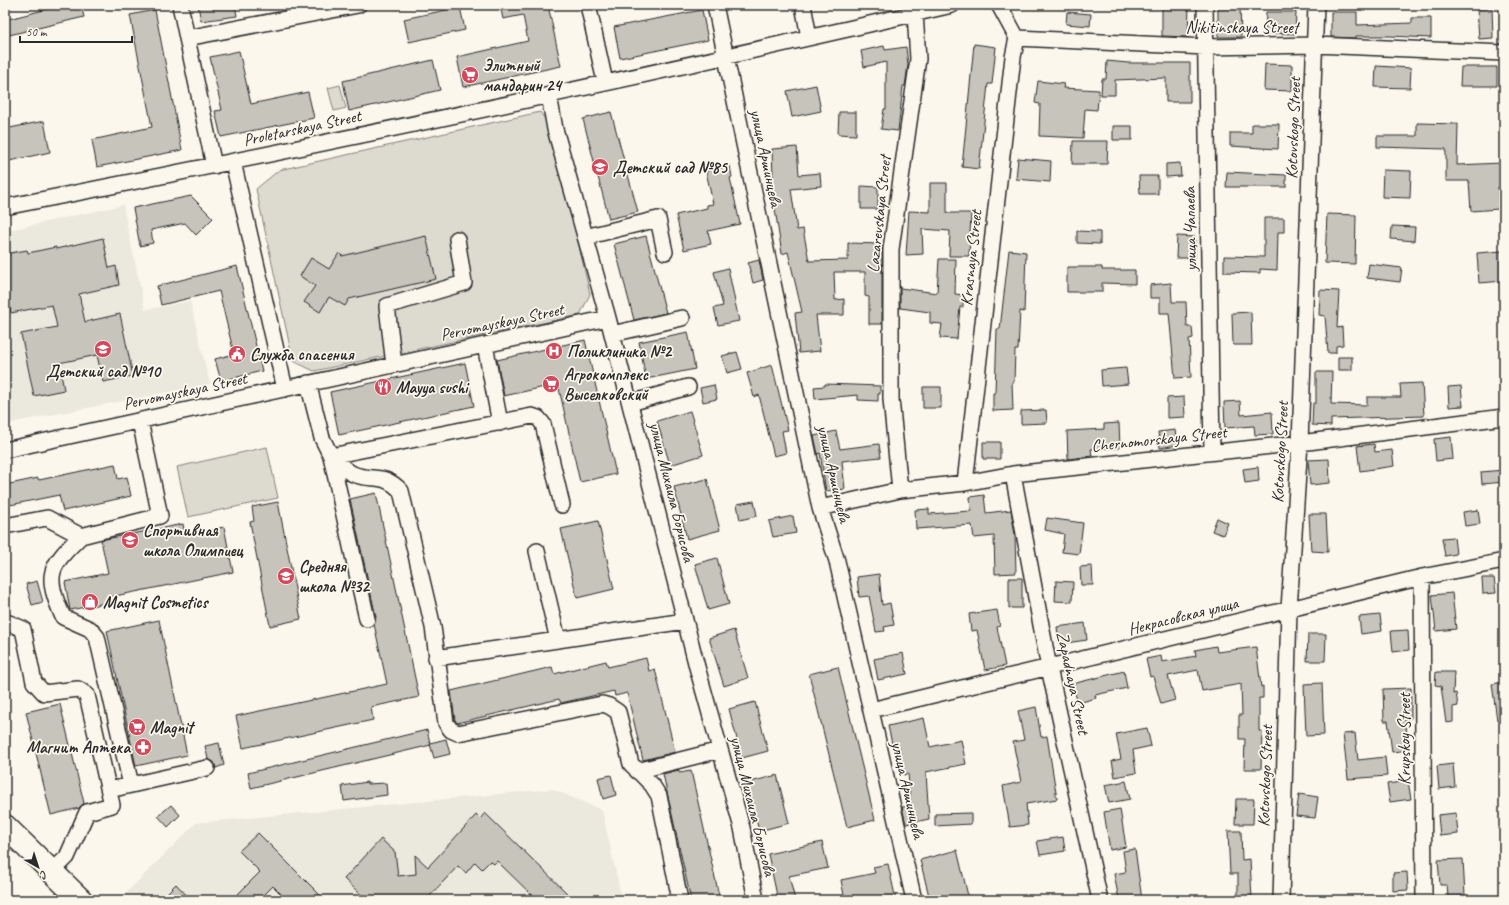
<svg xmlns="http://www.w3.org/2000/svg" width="1509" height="905" font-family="Caveat,sans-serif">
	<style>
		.built { fill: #ebe8de }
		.green { fill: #dddad0; stroke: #84827e }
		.building { fill: #c7c4bc; stroke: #2b2b2b }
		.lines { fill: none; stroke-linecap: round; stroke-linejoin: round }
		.minor-casing { stroke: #2b2b2b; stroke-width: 18 }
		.highway-casing { stroke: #2b2b2b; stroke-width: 25 }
		.minor { stroke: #fbf7ec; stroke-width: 15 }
		.highway { stroke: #fbf7ec; stroke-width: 22 }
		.labels { text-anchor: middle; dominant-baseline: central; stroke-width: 3.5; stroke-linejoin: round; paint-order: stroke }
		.street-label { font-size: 17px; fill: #2b2b2b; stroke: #fbf7ec }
		.poi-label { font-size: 17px; font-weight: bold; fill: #2b2b2b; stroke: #fbf7ec; text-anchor: start }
	</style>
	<rect width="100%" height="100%" fill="#fbf7ec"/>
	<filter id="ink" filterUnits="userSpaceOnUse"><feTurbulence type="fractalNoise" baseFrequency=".025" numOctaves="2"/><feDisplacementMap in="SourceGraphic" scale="8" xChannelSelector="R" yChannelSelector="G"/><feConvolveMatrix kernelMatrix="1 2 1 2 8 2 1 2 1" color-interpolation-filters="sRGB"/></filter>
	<g filter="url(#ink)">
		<path class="built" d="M123,205L145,310L190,301L210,384L5,424V231Z
			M552,789L602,810L622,900H123L121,898L196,823Z"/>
		<path class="green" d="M340,85L346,108L334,111L328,88Z
			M540,112L552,129L590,294L580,315L314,371L293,361L256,189L279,170Z
			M267,447L278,498L188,517L177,467Z"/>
		<path class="building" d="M63,5H81L84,17L5,36V20Z
			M198,5H235L237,16L201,21Z
			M500,5H548L561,66L463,87L457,57L528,41L523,15L503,19Z
			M1162,5H1189L1188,37L1162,36Z
			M1218,5H1240L1241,37H1218Z
			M460,7L465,30L409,42L404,19Z
			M1492,8L1493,38L1479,39L1477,9Z
			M155,10L182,150L97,167L92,140L152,127L130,15Z
			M702,10L708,40L620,58L614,27Z
			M1067,12L1091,14L1090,26L1066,24Z
			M1266,12H1296L1295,34L1265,33Z
			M1331,12H1357V25L1412,23V18H1431V38L1390,36H1356V38L1331,37Z
			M974,44L996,47L992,84H988L979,169L962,167Z
			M884,46L885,50L906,47L908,65L905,86H903L898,131L881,129L884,109H886V62L864,67L861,51Z
			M239,51L251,104L308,92L314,118L221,137L215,111L222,110L210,57Z
			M433,60L440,90L349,111L343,81Z
			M1107,61L1128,63H1190V102H1166V78L1115,80V95H1101L1102,79H1106Z
			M1265,64L1292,65V91L1264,90Z
			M1376,66L1411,68L1410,88L1375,87Z
			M1461,67H1497V86H1460Z
			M1038,81L1064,84L1063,88L1099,90L1097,110L1085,109L1083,138L1039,136L1040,104L1035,103Z
			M816,85L821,111L792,117L787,91Z
			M611,112L638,212L609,219L583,119Z
			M839,112H856V135L838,134Z
			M44,121L50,152L5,162V129Z
			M1417,123L1458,124L1457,165L1502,163L1504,187H1498L1499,209L1471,211L1469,181H1446V149L1377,147V136H1417Z
			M1252,124H1279L1278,149L1230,146V133H1252Z
			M1113,126H1132V140H1113Z
			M1073,141H1108L1107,164H1072Z
			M797,147L799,175L820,173L821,186L791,189L797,230L803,229L809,261L848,260V243L881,244L882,245V324H869V297L865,296V272H834L835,300L844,299V315H816L820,351L799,353L795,313L802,312L788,252L782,254L772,190H769L767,177H773L772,149Z
			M1018,158L1051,161L1050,182L1016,179Z
			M1180,163L1181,176L1166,177V164Z
			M730,166L732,177L730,178L740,224L708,231L711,244L684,250L676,215L707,208V205L713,204L706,171Z
			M1383,170L1411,171L1410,198L1382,197Z
			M1227,172L1286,175V187H1226Z
			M1139,176H1158V194H1140Z
			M930,183H947V213H971L969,256H949L950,231L922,229L923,254L906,255L909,211L930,212Z
			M861,186L878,187V209H861Z
			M191,196L213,218L196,235L185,223L151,230L153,243L140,246L133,208Z
			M1327,214L1356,215L1355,264L1325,263Z
			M1264,218H1284V232H1278L1277,270L1260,269V273L1224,272V256L1264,257Z
			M1392,226L1415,227L1414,241L1391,239Z
			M1077,231L1100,232V244L1077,243Z
			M426,236L436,279L349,299L345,306L329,297L320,312L304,302L315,286L300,276L311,258L329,269L339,253L342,256Z
			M646,236L666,313L634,320L614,244Z
			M1177,236L1195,237V258H1176Z
			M103,238L109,268L116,266L119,285L79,294L85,322L120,314L133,376L103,382L97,355L59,363L64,390L34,396L21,334L57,327L52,305L11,313L5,285V254L27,250L28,253L56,247V249Z
			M1009,250L1026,252L1024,312L1020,311L1018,350H1015L1014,382H1012L1013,410L993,411V393H995L997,329H1000Z
			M1502,251L1504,281L1479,283L1477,253Z
			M939,259H956L955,294L963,295V307H960L957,339L940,338L942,324L930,323V312L900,308V288L937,293Z
			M759,260L763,280L753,283L748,263Z
			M1369,264L1402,268L1400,282L1367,278Z
			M237,266L262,371L221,381L215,359L234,354L219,291L161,305L157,286Z
			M1067,267H1102V270H1135V284L1102,283V292H1067Z
			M728,268L739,321L718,325L714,308L723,306L714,272Z
			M1171,283L1172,302H1186L1187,327H1192L1193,338L1189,339L1191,377L1175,378L1169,313H1160V298H1150V285Z
			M1320,290L1339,291L1337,328L1342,327L1343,345L1336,346V353H1328L1325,316L1319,315Z
			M1251,312L1252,345H1233L1232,313Z
			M688,332L695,369L646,379L639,342Z
			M585,340L616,474L580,482L558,384L504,396L497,360Z
			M737,352L742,369L727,373L722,356Z
			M1338,357H1352V370H1338Z
			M465,363L474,406L339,435L330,392Z
			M772,365L788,430L782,431L786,453L774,456L759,395L754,397L747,373Z
			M1126,368L1128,384L1102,386L1101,370Z
			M1316,372H1332L1331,404L1367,405V397H1401L1400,384L1422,383L1424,416L1331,419V426L1312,425L1313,403H1316Z
			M825,384L880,386V394H878V401L858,400V395L815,399L814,387L825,386Z
			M714,385L717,399L703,402L700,388Z
			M1461,386L1463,406L1449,407L1448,387Z
			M923,387H941V408H923Z
			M1184,397L1185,417L1167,418V398Z
			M1240,401L1241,415L1272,412L1273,434L1255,435L1254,426L1225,428L1224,402Z
			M1046,410L1047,423L1021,424V411Z
			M690,411L703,455L670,465L657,421Z
			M1119,423L1120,448L1091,449L1092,456L1068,459L1067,431L1104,429V424Z
			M1175,430L1177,445L1160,448L1158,432Z
			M836,431L840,449L879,444L881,457L842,461L845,489L826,491L820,453L818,454L814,436Z
			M1451,437L1453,459L1436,461L1434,439Z
			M983,442H1000V459H983Z
			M1374,444L1375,452L1392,450L1394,466L1360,471L1357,446Z
			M1329,459L1330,483L1310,485L1308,460Z
			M115,464L118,479L127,477L131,496L63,511L59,495L5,506V485L38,478L39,480Z
			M1258,467L1259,481L1245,483L1243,469Z
			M1504,470V482L1482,484L1481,472Z
			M707,479L720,530L687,539L674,487Z
			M376,493L419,697L371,707L373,720L243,748L236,716L387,684L374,624L376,617L350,499Z
			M984,495L986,513L1011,510L1015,535L1016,573L995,574L994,536L974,538L972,525L916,529L915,510L929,509V514L971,511L970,497Z
			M754,501L757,516L740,520L737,504Z
			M278,502L301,619L270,626L250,522L254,521L252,507Z
			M1478,510L1480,524L1465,526L1463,512Z
			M1309,514H1326L1328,552L1311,551Z
			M793,516L796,533L773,537L769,521Z
			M1047,518L1083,523L1079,554L1062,552L1064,534L1045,530Z
			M1217,518L1228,523L1223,535L1212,531Z
			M598,521L614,589L577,598L561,529Z
			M183,524L185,535L224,527L233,572L110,597L111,602L70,610L65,582L108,573L101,540Z
			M1454,537L1456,554L1445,556L1442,538Z
			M717,558L729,604L708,610L695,564Z
			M1092,566L1093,585H1081L1080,567Z
			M879,574L882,605L890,603L894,625L884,627L885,631L876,632L869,596L859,597L857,577Z
			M1009,578H1022V608H1009Z
			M1482,578H1494L1496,593L1483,594Z
			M37,581L43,602L32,605L26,584Z
			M1056,581L1073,582L1072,602L1055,601Z
			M1452,593L1456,629L1436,631L1432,595Z
			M997,610L1000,626L997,627L1005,666L985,670L977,630L971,631L969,614Z
			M1380,615L1382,631L1361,634L1359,617Z
			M159,620L187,755L136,766L107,631Z
			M1085,623L1087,640L1059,644L1057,627Z
			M734,630L748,678L724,686L709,638Z
			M1408,630L1409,650L1393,652L1391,631Z
			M1308,634H1326L1325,661H1307Z
			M1216,646L1217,652L1256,647L1261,687L1263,686V698H1259V731H1262L1261,769H1244L1245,739H1239V715H1242L1241,684L1202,691L1198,670L1168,676L1175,700L1161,704L1153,676L1150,677L1146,659L1161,656L1162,662L1196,656L1195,650Z
			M903,653L907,674L878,680L874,659Z
			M646,658L649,671L655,669L675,752L643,760L627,693L615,696L614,691L561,703L559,699L457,723L455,720L451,691L552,667L554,674L606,661L608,667Z
			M838,667L875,820L847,827L809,674Z
			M1124,671L1127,688L1095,695L1096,698L1078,703L1072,684Z
			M1436,672H1454L1453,694L1456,693L1458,706L1453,707V722L1446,723L1441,686L1435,685Z
			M1504,682V719L1497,720L1492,684Z
			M1322,683L1324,735L1306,736L1304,684Z
			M1411,688V718L1405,719L1409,750L1392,752L1388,721H1384L1383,689Z
			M755,702L768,751L742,758L729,709Z
			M60,704L84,803L79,808L51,815L26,712Z
			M1036,707L1041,737L1047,736L1057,799L1026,804L1028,825L1010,827L1003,786L1021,782L1013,742L1024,740L1018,711Z
			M924,718L930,747L961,740L966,764L926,772L929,819L906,824L902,807L911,806L908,774L904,775L899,747L893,748L888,726Z
			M1147,728L1151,746L1133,750L1136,773L1115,777L1112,761L1121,759L1116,734Z
			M427,730L430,743L446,739L450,754L434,758L430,744L431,745L251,788L248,773Z
			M1355,733L1358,760L1385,757L1387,776L1348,779L1343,734Z
			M219,743L224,765L216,768L214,762L208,759L205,746Z
			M1453,764L1455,787L1439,789L1437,766Z
			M679,770V773L691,771L720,900H691L663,774Z
			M611,775L616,795L603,799L598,778Z
			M777,775L789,823L759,831L747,783Z
			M1126,781L1130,799L1109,803L1105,785Z
			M1408,781L1411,799L1390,802L1387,784Z
			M367,782V784L386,783L387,795L344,801L342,786Z
			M1299,794L1318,797L1315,818L1296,816Z
			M1236,799H1254L1253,824H1235Z
			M171,805L180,815L168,827L158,816Z
			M1120,809L1126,847L1110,850L1104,812Z
			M485,813L574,900H537L497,861L494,864L490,861L482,869L475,862L466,873L458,866L426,900H367L344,879L381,839L395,852L398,876L416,874L415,855L428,867L476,815L480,819Z
			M971,813V824L935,826V814Z
			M1456,813L1458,834L1440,836L1438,815Z
			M1228,831H1241L1242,860L1250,859L1252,900H1238V874H1230Z
			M258,833L325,900H287L273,886L259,900H232L260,872L239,851Z
			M1063,837L1065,851L1040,855L1037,841Z
			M822,842L828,868L789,876L795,900H778L768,854Z
			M1135,849L1142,900H1119L1114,874L1126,872L1123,851Z
			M957,850L969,900H930L920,860Z
			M1463,859L1465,896L1448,897L1447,885H1440L1438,860Z
			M888,864L896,900H845L841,880L875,873L873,867Z
			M1407,872L1408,890L1393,891V873Z
			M176,884L191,900H160Z"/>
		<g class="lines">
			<defs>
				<path id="minor" d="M180,5L214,166
					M588,5L605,82
					M715,5L820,508L837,561L914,900
					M803,5L809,37
					M999,5L1017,38L1206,47L1315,45L1504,53
					M1205,5L1212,452
					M187,38L358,5
					M549,95L555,129L608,318L697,667L742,828L756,900
					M233,162L285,389
					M5,207C322,145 638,78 952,5
					M585,237L658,219L665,252
					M612,334L682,318
					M485,345L500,423
					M394,365L387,306L464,283L457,239
					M308,383L322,438L331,456L367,619
					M630,403L688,387
					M5,450L608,318
					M331,456C338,463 344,470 353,474C373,482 383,472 401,491L433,627L446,723L451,730L458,733L602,704L609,706L618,712L631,764L652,785L659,796L680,900
					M331,456L532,416L538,418L543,424L562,505
					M1013,474L1049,668L1100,900
					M965,483L1013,57L1017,38
					M900,490L891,399V249L918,59L915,13
					M820,508L900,490L965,483L1013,474L1300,443L1504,417
					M5,526L47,518L81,536L160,516L140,421
					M81,536C49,567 44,574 63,617L90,629L97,637L131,785
					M537,551L558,640
					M1422,577L1424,900
					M5,624L9,623L23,629L34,682L44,693L78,689L87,695L112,805L87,812L67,857L52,872
					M436,658L685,621
					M871,710L1422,577L1504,561
					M637,771L720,750
					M109,790L207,768
					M1281,900L1289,609L1300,443L1316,5"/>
				<path id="highway" d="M5,826L81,900"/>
			</defs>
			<use href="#minor" class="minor-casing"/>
			<use href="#highway" class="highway-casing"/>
			<use href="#minor" class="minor"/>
			<use href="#highway" class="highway"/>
		</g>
	</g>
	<defs>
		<symbol id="supermarket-disc" viewBox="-11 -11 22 22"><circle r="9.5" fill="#d1495b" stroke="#fbf7ec"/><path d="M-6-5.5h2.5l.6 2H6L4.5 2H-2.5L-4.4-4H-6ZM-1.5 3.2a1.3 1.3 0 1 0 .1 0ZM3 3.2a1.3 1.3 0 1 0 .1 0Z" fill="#fff"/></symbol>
		<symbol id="school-disc" viewBox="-11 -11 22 22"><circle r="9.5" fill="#d1495b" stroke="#fbf7ec"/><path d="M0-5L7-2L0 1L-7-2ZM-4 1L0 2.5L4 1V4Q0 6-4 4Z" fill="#fff"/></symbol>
		<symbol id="hospital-disc" viewBox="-11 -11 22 22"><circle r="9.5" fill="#d1495b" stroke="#fbf7ec"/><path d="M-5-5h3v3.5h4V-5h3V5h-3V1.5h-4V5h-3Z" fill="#fff"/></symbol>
		<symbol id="civic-disc" viewBox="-11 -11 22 22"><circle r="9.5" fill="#d1495b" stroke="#fbf7ec"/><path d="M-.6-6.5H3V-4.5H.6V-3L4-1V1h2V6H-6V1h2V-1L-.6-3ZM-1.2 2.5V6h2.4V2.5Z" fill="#fff"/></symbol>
		<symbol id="restaurant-disc" viewBox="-11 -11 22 22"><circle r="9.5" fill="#d1495b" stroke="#fbf7ec"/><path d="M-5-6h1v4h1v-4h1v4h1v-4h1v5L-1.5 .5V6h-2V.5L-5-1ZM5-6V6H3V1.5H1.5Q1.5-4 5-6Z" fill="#fff"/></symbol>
		<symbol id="shop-disc" viewBox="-11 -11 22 22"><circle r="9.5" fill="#d1495b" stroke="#fbf7ec"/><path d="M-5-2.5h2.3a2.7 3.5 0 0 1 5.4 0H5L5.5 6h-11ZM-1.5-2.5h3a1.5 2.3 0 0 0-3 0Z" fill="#fff"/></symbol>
		<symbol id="pharmacy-disc" viewBox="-11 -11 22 22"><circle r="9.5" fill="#d1495b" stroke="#fbf7ec"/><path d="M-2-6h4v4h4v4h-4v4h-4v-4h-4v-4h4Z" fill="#fff"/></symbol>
	</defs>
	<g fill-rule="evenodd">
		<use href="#supermarket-disc" x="460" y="65" width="20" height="20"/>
		<use href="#school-disc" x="590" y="157" width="20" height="20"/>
		<use href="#school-disc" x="93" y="339" width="20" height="20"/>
		<use href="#hospital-disc" x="544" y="341" width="20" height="20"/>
		<use href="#civic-disc" x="227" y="344" width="20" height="20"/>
		<use href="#supermarket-disc" x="541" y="374" width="20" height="20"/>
		<use href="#restaurant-disc" x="373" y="377" width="20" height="20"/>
		<use href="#school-disc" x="120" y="530" width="20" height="20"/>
		<use href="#school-disc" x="276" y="566" width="20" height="20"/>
		<use href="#shop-disc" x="80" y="592" width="20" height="20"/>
		<use href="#supermarket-disc" x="127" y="717" width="20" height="20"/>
		<use href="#pharmacy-disc" x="133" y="737" width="20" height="20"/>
	</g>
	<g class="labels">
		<g class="street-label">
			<text x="1242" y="27">Nikitinskaya Street</text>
			<text transform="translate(302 128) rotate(-12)">Proletarskaya Street</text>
			<text transform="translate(1293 128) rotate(-88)">Kotovskogo Street</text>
			<text transform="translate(766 158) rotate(78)">улица Аршинцева</text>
			<text transform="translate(879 214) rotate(-84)">Lazarevskaya Street</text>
			<text transform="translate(1190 229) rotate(-91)">улица Чапаева</text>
			<text transform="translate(971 258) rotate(-84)">Krasnaya Street</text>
			<text transform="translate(502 322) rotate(-12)">Pervomayskaya Street</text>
			<text transform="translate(185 391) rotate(-12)">Pervomayskaya Street</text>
			<text transform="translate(1159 439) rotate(-6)">Chernomorskaya Street</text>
			<text transform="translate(1280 452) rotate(-87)">Kotovskogo Street</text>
			<text transform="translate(834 474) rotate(77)">улица Аршинцева</text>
			<text transform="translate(672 492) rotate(76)">улица Михаила Борисова</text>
			<text transform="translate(1183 616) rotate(-14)">Некрасовская улица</text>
			<text transform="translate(1073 683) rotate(78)">Zapadnaya Street</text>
			<text transform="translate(1404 739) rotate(-90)">Krupskoy Street</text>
			<text transform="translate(1265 776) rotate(-88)">Kotovskogo Street</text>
			<text transform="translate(908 790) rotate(77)">улица Аршинцева</text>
			<text transform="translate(753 806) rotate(76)">улица Михаила Борисова</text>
		</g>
		<g class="poi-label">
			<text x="483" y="65">Элитный<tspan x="483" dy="20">мандарин 24</tspan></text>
			<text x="613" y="167">Детский сад №85</text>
			<text x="567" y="351">Поликлиника №2</text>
			<text x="250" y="354">Служба спасения</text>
			<text x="103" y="371" text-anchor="middle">Детский сад №10</text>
			<text x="564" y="374">Агрокомплекс<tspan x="564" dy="20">Выселковский</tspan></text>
			<text x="396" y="387">Mayya sushi</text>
			<text x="143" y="530">Спортивная<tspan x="143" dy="20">школа Олимпиец</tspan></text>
			<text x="299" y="566">Средняя<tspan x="299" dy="20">школа №32</tspan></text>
			<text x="103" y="602">Magnit Cosmetics</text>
			<text x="150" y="727">Magnit</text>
			<text x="130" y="747" text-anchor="end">Магнит Аптека</text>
		</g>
	</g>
	<rect width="1509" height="905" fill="none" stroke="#fbf7ec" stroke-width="20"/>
	<rect x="10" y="10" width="1489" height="885" fill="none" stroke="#2b2b2b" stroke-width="1.5" filter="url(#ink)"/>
	<g transform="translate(38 867) rotate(141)" stroke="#fbf7ec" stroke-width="3" paint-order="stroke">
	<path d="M0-3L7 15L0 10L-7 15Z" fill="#2b2b2b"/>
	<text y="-6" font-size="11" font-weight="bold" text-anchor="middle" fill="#2b2b2b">С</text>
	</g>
	<path d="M20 36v6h112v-6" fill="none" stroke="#2b2b2b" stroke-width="2"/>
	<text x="26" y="36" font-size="12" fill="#2b2b2b" stroke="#fbf7ec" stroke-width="3" paint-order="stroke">50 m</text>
</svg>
